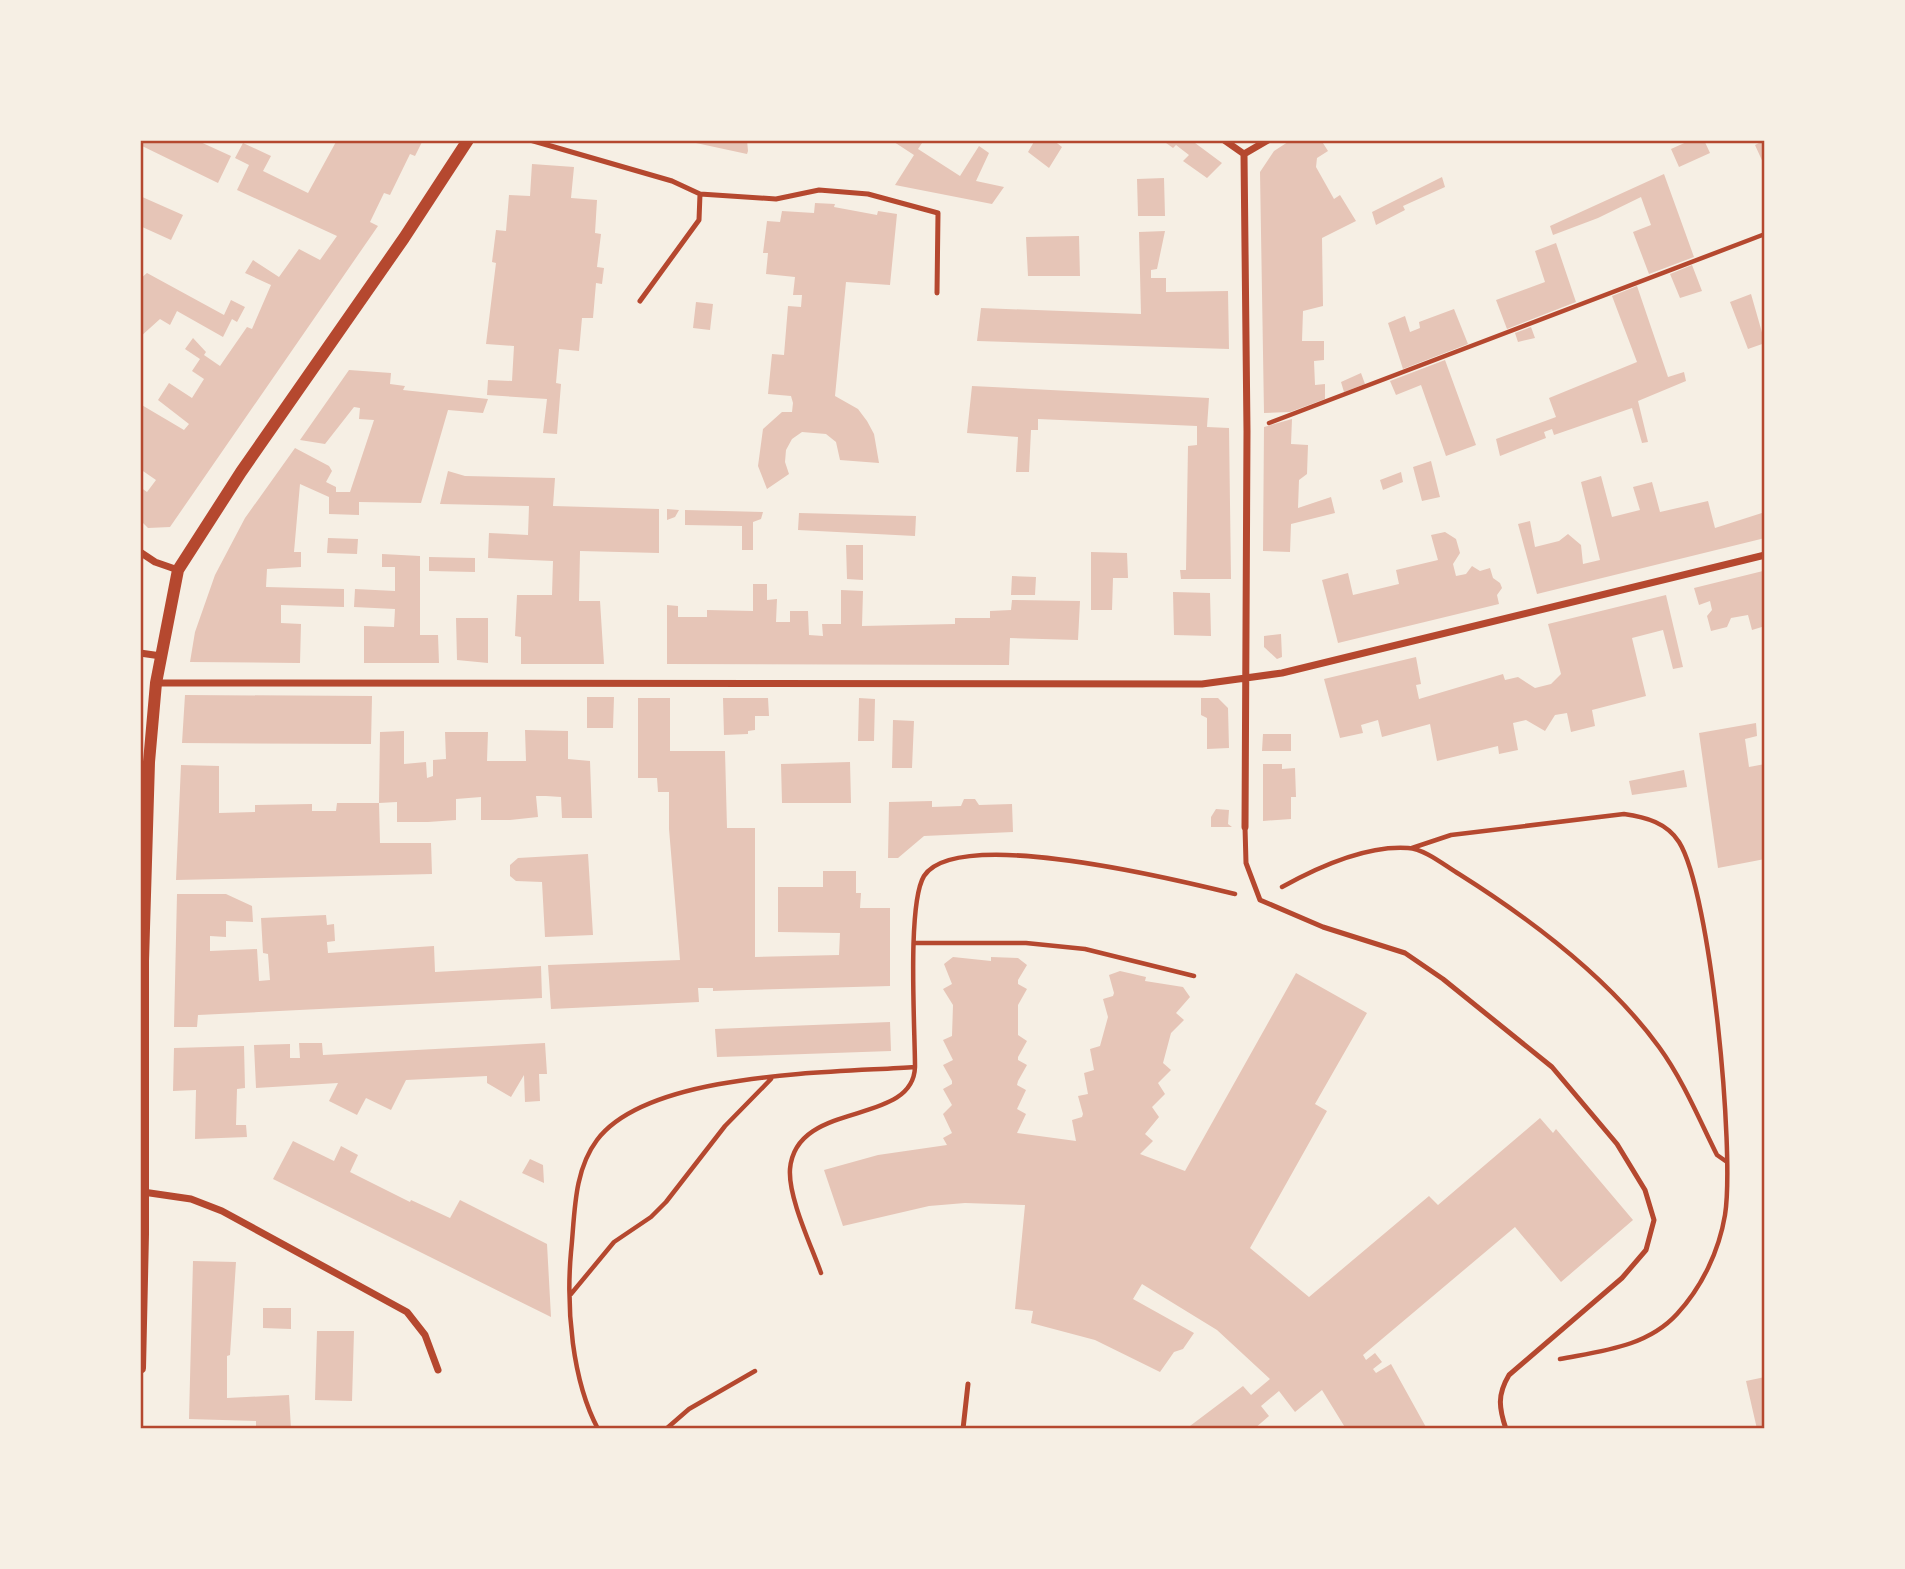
<svg xmlns="http://www.w3.org/2000/svg" width="1905" height="1569" font-family="'Fira Sans',sans-serif">
	<style>
		.building { fill: #e6c5b7 }
		.lines { fill: none; stroke-linecap: round; stroke-linejoin: round }
		.path { stroke: #b5482f; stroke-width: 4.5 }
		.service { stroke: #b5482f; stroke-width: 5 }
		.minor { stroke: #b5482f; stroke-width: 7 }
		.tertiary { stroke: #b5482f; stroke-width: 12 }
		.neatline { fill: none; stroke: #b5482f; stroke-width: 2.5 }
	</style>
	<rect width="100%" height="100%" fill="#f6efe4"/>
	<path class="building" d="M140,140H196L231,156L218,183L140,145Z
		M337,140H423L415,156L410,154L390,195L384,193L370,222L378,226L170,527L148,528L140,520V487L147,492L156,480L140,469V404L184,430L189,424L158,400L169,383L192,398L204,379L192,371L200,359L185,349L193,338L206,352L204,355L220,366L247,327L252,329L271,285L245,273L253,260L279,277L299,249L320,260L337,236L237,190L249,165L235,158L243,143L271,156L263,171L308,193Z
		M682,140H747L748,151L747,154Z
		M891,140H924L918,149L960,176L979,146L989,153L976,181L1004,187L992,204L895,185L914,155Z
		M1035,140H1053L1062,147L1049,168L1028,152Z
		M1162,140H1191L1222,163L1207,178L1183,161L1189,155L1176,145L1173,148Z
		M1291,140H1321L1328,151L1317,158L1316,167L1334,199L1340,195L1356,221L1322,238L1323,306L1303,311L1302,341H1324V360L1314,361L1315,385L1325,384V399L1290,412L1264,413L1260,172L1274,151Z
		M1691,140H1704L1710,153L1679,167L1671,149Z
		M1765,140V167L1755,145Z
		M532,164L574,167L571,198L597,200L595,233L601,234L597,267L604,268L602,284L596,283L593,318H582L579,351L559,349L556,383L561,384L557,434L543,433L547,399L487,395L488,380L512,381L514,346L486,344L496,263L492,262L496,230L506,231L509,195L530,196Z
		M1664,174L1694,257L1649,274L1633,232L1651,225L1641,197L1598,218L1553,235L1550,226Z
		M1442,177L1445,187L1403,206L1405,210L1376,225L1372,212Z
		M1164,178L1165,216H1138L1137,179Z
		M140,196L183,215L171,240L140,226Z
		M815,203L835,204L834,207L877,215L878,211L897,214L890,285L846,282L835,396L858,409L867,421L874,434L879,463L840,460L836,442L826,434L802,432L792,439L786,450L785,462L789,474L767,489L758,466L763,429L782,412H792L793,403L791,396L768,394L772,354L784,355L788,306L801,307L802,295H793L795,277L766,274L768,253H763L767,221L780,222L782,211L814,213Z
		M1165,231L1157,269L1151,270V278H1166V292L1228,291L1229,349L977,341L981,308L1141,314L1139,232Z
		M1079,236L1080,276H1028L1026,237Z
		M1556,243L1576,302L1507,329L1496,300L1545,282L1535,251Z
		M1692,265L1702,291L1680,298L1670,274Z
		M147,273L224,315L231,300L245,307L237,322L232,319L223,337L177,311L170,325L160,319L140,337V279Z
		M1637,286L1668,377L1684,372L1686,381L1638,401L1648,442L1642,443L1632,408L1554,435L1552,429L1544,432L1546,438L1500,456L1496,439L1556,417L1549,398L1637,362L1612,296Z
		M1751,294L1765,343L1748,349L1730,302Z
		M696,302L713,304L710,330L693,328Z
		M1454,309L1468,344L1403,369L1388,323L1405,316L1410,332L1420,328L1419,322Z
		M1531,327L1535,338L1518,342L1515,333Z
		M1445,360L1476,445L1446,456L1421,385L1396,395L1390,381Z
		M349,370L391,373L390,384L405,386L403,390L488,399L483,413L448,410L421,503L359,502V515L329,514V497L300,484L294,552H301V567L267,569L266,587L344,589V607L281,605V623L301,624L300,663L190,662L195,632L215,575L245,518L295,448L329,466L332,471L326,482L336,487V492H350L374,420L359,419L360,408L354,407L325,444L300,440Z
		M1361,373L1365,384L1344,392L1341,382Z
		M972,386L1209,398L1207,427L1229,428L1231,579H1181L1180,570H1186L1188,446L1197,445V426L1038,419V430H1031L1029,472H1016L1018,437L967,433Z
		M1292,419L1291,444L1308,445L1307,474L1299,480L1298,508L1331,497L1335,513L1291,524L1290,552L1263,551L1264,427Z
		M1431,461L1440,497L1422,501L1413,467Z
		M448,471L465,476L555,478L553,506L659,509V553L580,551L579,601H600L604,664H521V637L515,636L517,595H552L553,561L488,558L489,533L528,535L529,506L440,504Z
		M1401,472L1403,482L1383,490L1380,480Z
		M1601,476L1612,517L1640,510L1633,487L1652,482L1660,512L1708,501L1715,528L1765,512V538L1537,594L1518,524L1530,521L1535,547L1559,541L1568,534L1581,545L1583,564L1600,560L1581,482Z
		M667,509L679,510L675,517L667,520Z
		M685,510L763,512L761,519L753,522V550H742V526L685,525Z
		M799,513L916,516L915,536L798,530Z
		M1445,532L1456,539L1460,553L1453,564L1456,576L1466,574L1472,566L1480,571L1490,568L1493,578L1500,583L1502,588L1497,595L1499,604L1338,643L1322,580L1348,573L1353,595L1399,584L1396,570L1438,560L1431,535Z
		M328,538L358,539L357,554L327,553Z
		M846,545H863V580L847,579Z
		M1091,552L1127,553L1128,578H1113L1112,610H1091Z
		M382,554L420,556V635H438L439,663H364V626L394,627L395,609L354,607L355,589L395,591V567H382Z
		M429,557L475,558V572L429,571Z
		M1763,571L1765,626L1752,630L1748,615L1731,618L1727,627L1711,631L1707,616L1712,610L1710,601L1699,605L1694,588Z
		M1012,576L1036,577L1035,595H1011Z
		M753,584H767V600L777,599L776,622H790V611H808L809,635L823,636L822,624H841V590L863,591L862,626L955,624V618H990V611L1011,610L1012,600L1080,601L1078,640L1010,638L1009,665L667,664V605L678,606V617H707V610L753,611Z
		M1173,592L1210,593L1211,636L1174,635Z
		M1666,595L1683,667L1673,669L1663,630L1632,638L1646,696L1592,710L1595,726L1571,732L1567,713L1555,715L1545,731L1526,720L1513,723L1518,750L1499,754L1498,746L1437,761L1430,724L1382,737L1378,720L1361,725L1363,733L1340,738L1324,679L1416,657L1421,684L1416,685L1419,699L1503,674L1505,680L1518,677L1535,688L1551,684L1561,674L1548,624Z
		M456,618H488V663L457,660Z
		M1281,634L1282,657L1277,659L1264,647V636Z
		M185,695L372,696L371,744L182,743Z
		M587,697H614L613,728H587Z
		M638,698H670V751H725L727,828H755V957L839,955L840,933L778,932V887H823V871H856V893H861L860,908H890V986L713,991V988H698L699,1002L551,1009L548,965L680,960L669,829V792H658L657,778H638Z
		M723,698H768L769,716H755V730L748,731V734L724,735Z
		M859,698L875,699L874,741H858Z
		M1201,698H1218L1228,708L1229,748L1207,749V718L1201,715Z
		M893,720L914,721L912,768H892Z
		M1756,723L1757,736L1745,739L1749,767L1765,764V859L1718,868L1699,733Z
		M525,730L568,731V759L590,761L592,818H562L561,797L546,796H536L538,817L510,820H481V797L456,799V820L428,822H397V802L379,803L380,732L404,731V764L426,762L427,778L433,776V760L446,759L445,732H488L487,761H526Z
		M1263,734H1291V751H1262Z
		M850,762L851,803H782L781,764Z
		M1263,764H1282V769L1295,768L1296,797H1291V819L1263,821Z
		M181,765L219,766V813L255,812V805L312,804V811H336L337,803H379L380,843H431L432,874L176,880Z
		M1684,770L1687,787L1632,795L1629,781Z
		M964,799H975L979,805L1012,804L1013,832L924,836L898,858H888L889,802L932,801V807L961,806Z
		M1216,809L1229,810L1228,824L1232,827H1211V817Z
		M588,854L593,935L545,937L542,882L516,881L510,876V865L518,858Z
		M177,894H226L252,906L253,922L226,921V937L210,936V951L257,949L259,981L270,980L268,954L263,953L261,918L326,915L327,925L334,924L335,941L327,942L328,953L434,946L435,972L541,966L542,998L198,1015L197,1027H174Z
		M953,957L991,961V957L1018,958L1027,965L1018,980V984L1027,989L1018,1005V1035L1027,1041L1018,1057V1060L1027,1065L1018,1081L1017,1085L1026,1090L1017,1109L1026,1114L1017,1133L1076,1141L1072,1120L1082,1117L1083,1114L1078,1096L1088,1094L1084,1073L1094,1070L1090,1049L1100,1046L1108,1017L1103,999L1113,996L1114,993L1109,975L1120,971L1146,977L1145,981L1183,987L1190,997L1176,1013L1184,1020L1171,1033L1163,1063L1171,1070L1158,1083L1165,1094L1152,1107L1159,1117L1145,1134L1153,1141L1140,1154L1185,1171L1296,973L1367,1013L1315,1104L1327,1111L1250,1248L1309,1297L1429,1196L1438,1205L1540,1118L1553,1133L1556,1129L1633,1220L1561,1282L1515,1227L1363,1355L1366,1360L1375,1353L1382,1362L1373,1369L1376,1373L1391,1364L1427,1429H1346L1322,1390L1295,1412L1279,1391L1261,1406L1269,1416L1254,1429H1186L1243,1386L1251,1395L1270,1379L1217,1330L1142,1284L1133,1299L1194,1333L1183,1349L1174,1352L1160,1372L1095,1340L1031,1323L1033,1311L1015,1309L1025,1205L965,1203L929,1206L843,1226L824,1170L878,1155L947,1145L943,1138L952,1133L943,1114L952,1105L943,1089L952,1084V1081L943,1065L953,1060L943,1040L952,1036L953,1005L943,989L952,984L944,964Z
		M890,1022L891,1051L717,1057L715,1029Z
		M299,1043H322L323,1055L545,1043L547,1074H539L540,1101L525,1102L524,1075L511,1097L487,1083V1076L406,1080L391,1110L366,1098L357,1115L329,1101L338,1083L256,1088L254,1045L290,1044V1058H300Z
		M244,1046L245,1088L237,1089L236,1125H246L247,1137L195,1139L196,1090L173,1091L174,1048Z
		M293,1141L334,1161L341,1146L358,1155L350,1172L410,1202L411,1200L450,1218L460,1200L547,1244L551,1317L273,1179Z
		M530,1159L543,1165L544,1183L522,1173Z
		M193,1261L236,1262L230,1355L227,1356V1398L289,1395L291,1429H256V1421L189,1419Z
		M263,1308H291V1329L263,1328Z
		M317,1331H354L352,1401L315,1400Z
		M1765,1377V1429H1757L1746,1381Z"/>
	<g class="lines">
		<path class="path" d="M1269,423L1765,234
			M1412,848L1451,835L1624,814C1646,817 1667,823 1679,842C1711,893 1735,1152 1725,1215C1719,1251 1702,1287 1677,1314C1647,1347 1601,1351 1560,1359
			M1282,887C1318,867 1366,845 1408,848C1425,849 1444,865 1459,874C1532,920 1608,977 1659,1047C1683,1080 1699,1119 1717,1155L1727,1162
			M915,943H1026L1085,949L1194,976
			M821,1273C811,1245 788,1197 790,1169C796,1099 913,1127 915,1067C915,1028 907,904 924,876C957,825 1182,881 1235,894
			M571,1294L614,1242L651,1217L666,1202L725,1126L771,1079
			M598,1429C572,1380 566,1308 571,1252C575,1215 573,1172 597,1140C649,1071 834,1073 915,1067
			M666,1429L689,1409L755,1371"/>
		<path class="service" d="M530,140L672,181L700,194L776,199L819,190L868,194L938,213L937,293
			M640,301L699,220L700,194
			M1245,827L1246,863L1260,900L1323,927L1405,953L1443,979L1552,1067L1617,1144L1645,1190L1654,1220L1646,1250L1622,1278L1509,1375C1497,1395 1499,1408 1506,1429
			M963,1429L968,1384"/>
		<path class="minor" d="M1224,140L1244,154
			M1244,154L1247,431L1245,827
			M1244,154L1268,140
			M140,552L155,562L178,570
			M140,653L161,656
			M156,683L1202,684L1282,673L1765,555
			M143,1192L191,1199L222,1211L407,1312L425,1335L438,1370"/>
		<path class="tertiary" d="M140,1368L143,1234V961L149,762L156,683L178,570L241,472L404,238L468,140"/>
	</g>
	<rect width="1905" height="1569" fill="none" stroke="#f6efe4" stroke-width="284"/>
	<rect x="142" y="142" width="1621" height="1285" class="neatline"/>
</svg>
